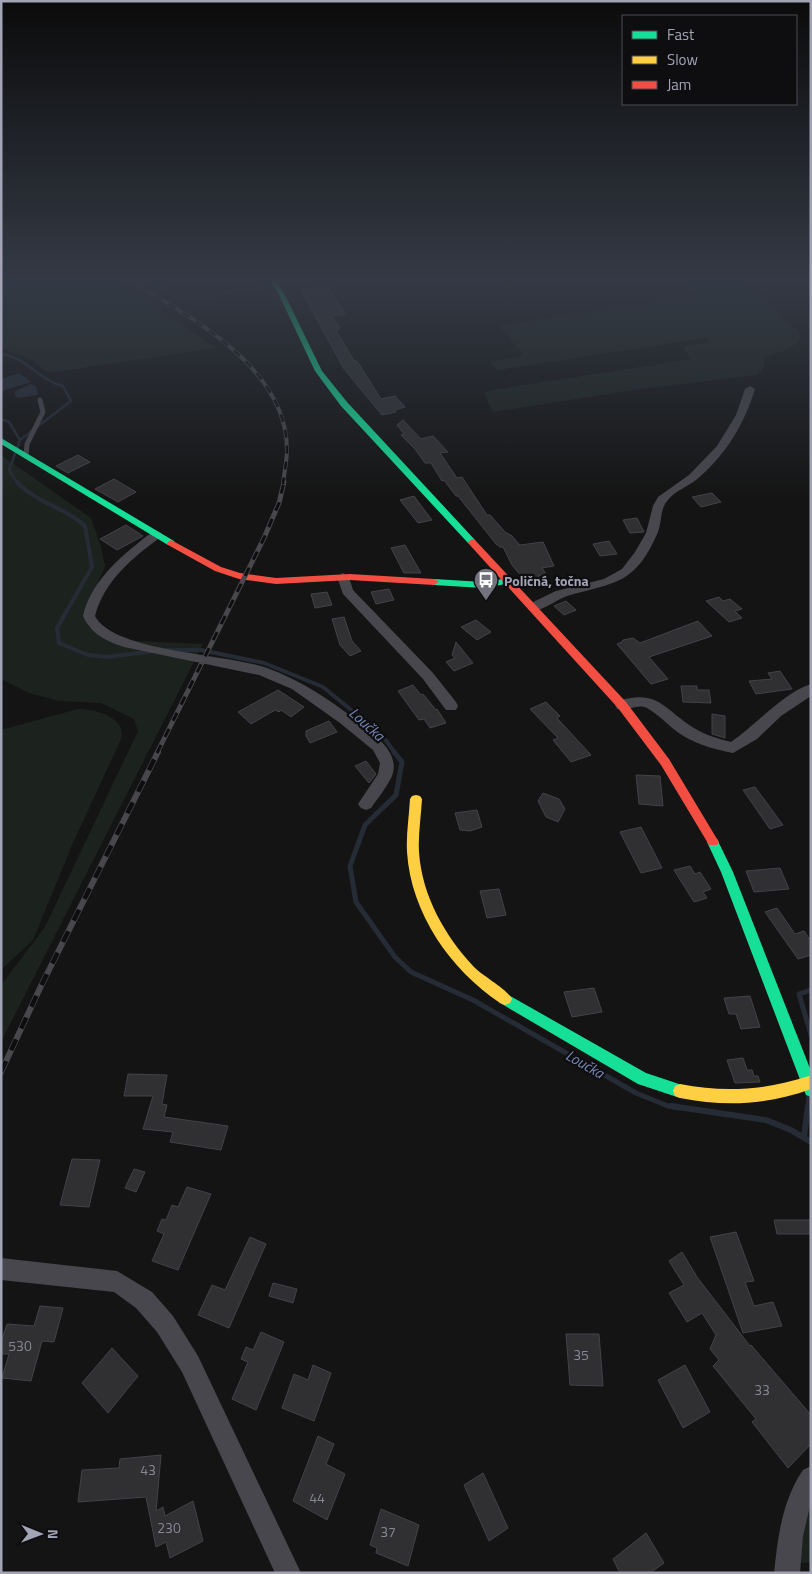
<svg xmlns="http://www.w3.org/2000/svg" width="812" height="1574" font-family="'Titillium Web',sans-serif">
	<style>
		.green { fill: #1c231e }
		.water { fill: #262c36 }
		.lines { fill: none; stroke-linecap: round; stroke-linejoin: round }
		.stream-far3 { stroke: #262c36; stroke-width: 2.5 }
		.stream-far2 { stroke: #262c36; stroke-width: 4 }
		.stream-far1 { stroke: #262c36; stroke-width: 5 }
		.stream { stroke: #262c36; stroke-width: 6 }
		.building { fill: #303032; stroke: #434248 }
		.lane { stroke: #48474d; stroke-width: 5 }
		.street { fill: #48474d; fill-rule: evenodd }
		.fast { fill: #16e098; fill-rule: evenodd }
		.slow { fill: #ffcf43; fill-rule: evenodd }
		.jam { fill: #f24e42; fill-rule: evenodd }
		.rail-far2-casing { stroke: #48484c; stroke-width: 4 }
		.rail-far1-casing { stroke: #48484c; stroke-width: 5 }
		.rail-casing { stroke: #48484c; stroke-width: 6 }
		.rail-far2 { stroke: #0e0e10; stroke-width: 2.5; stroke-dasharray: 8; stroke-linecap: butt }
		.rail-far1 { stroke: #0e0e10; stroke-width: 3; stroke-dasharray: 9; stroke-linecap: butt }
		.rail { stroke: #0e0e10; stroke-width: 4.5; stroke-dasharray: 12; stroke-linecap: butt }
		.labels { text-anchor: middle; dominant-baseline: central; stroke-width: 4.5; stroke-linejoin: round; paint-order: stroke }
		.poi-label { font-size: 14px; font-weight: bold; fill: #a3a4b6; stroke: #0e0e10; text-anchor: start }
		.near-number-label { font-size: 14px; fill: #868795 }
		.water-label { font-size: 15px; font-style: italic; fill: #7689b5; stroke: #0e0e10 }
	</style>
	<rect width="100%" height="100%" fill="#141414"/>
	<path class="green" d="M1,279H116L123,283L107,281L121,287L126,288L204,339L203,341L216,348L48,373L29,358L1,348Z
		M679,279H737L799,332L800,340L789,349L764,358L765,364L758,375L640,389L493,412L484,393L492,390L692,359L684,350V347L687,345L708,343L710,341L707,338L498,370L490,362L524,356L499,326L571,314L700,298Z
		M1,455L91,518L101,547L105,566L86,612L89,627L114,640L203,644L1,1042V985L45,927L138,731L134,719L101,703L58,701L29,693L1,679Z
		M78,709C92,709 114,714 121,728L122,737L72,845L33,940L1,970V730Z
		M811,1503V1562L802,1563L797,1557Z"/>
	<path class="water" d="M19,373L31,382L2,391L1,379Z
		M31,384L36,387L38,395L18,398L15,395V391Z"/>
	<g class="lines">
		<path class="stream-far3" d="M142,279L186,299L259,288L294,279
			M1,290L43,279
			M1,354C30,359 38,380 63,386L71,401L20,440
			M1,419L9,422L20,440L9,470L18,484"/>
		<path class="stream-far2" d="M17,482C36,503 65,507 85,526L92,567L57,628L59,643L88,655L108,657L154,651
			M164,650H201L264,663L323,687L382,735L395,753"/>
		<path class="stream-far1" d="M394,752L402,762L396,795L365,825L350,866L356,902L395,957L411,972L473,1000L636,1093L668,1106L679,1108
			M811,990L799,994L811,1035
			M808,1108L809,1096"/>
		<path class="stream" d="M671,1106L766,1120L791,1130L811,1142
			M804,1137L808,1106"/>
	</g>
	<path class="building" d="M328,286L345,314L332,316L340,329L336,330L354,361H357L381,399L395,396L405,407L395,410L396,412L382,415L344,369L301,290Z
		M403,420L421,439L433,436L448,452L440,453L457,478L462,477L487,515H490L505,532L512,536L520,545L543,542L554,566L542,568L546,574L538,576L545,584L531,588L512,565L503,547H500L496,544L458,496H456L444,480L442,481L431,463H425L415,449L401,435L404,434L397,425Z
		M78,455L90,462L68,473L56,466Z
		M114,479L136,492L118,502L95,489Z
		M712,493L721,502L701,507L692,497Z
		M414,496L419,503L432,520L418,523L400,500Z
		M637,518L644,532L630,533L623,520Z
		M126,525L143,536L117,550L100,539Z
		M609,541L617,554L600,556L593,544Z
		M405,545L421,573H404L391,548Z
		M389,589L394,600L376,604L371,592Z
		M327,592L332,605L315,608L311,594Z
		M719,597L723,601L730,599L742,609L735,611L742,618L729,622L706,601Z
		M566,601L576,610L564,615L554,606Z
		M344,617L352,641L361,651L350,656L340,645L332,619Z
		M476,620L491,632L477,640L461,627Z
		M698,621L712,636L649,657L668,679L651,684L617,644L622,642L623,640L633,638L640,643Z
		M456,642L473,663L454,671L446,662L455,658L452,655Z
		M780,671L792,689L756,694L749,681L772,679L768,673Z
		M413,685L421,695L423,694L436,710L437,709L446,723L430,728L424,719L419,720L398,691Z
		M681,686H697V690H709L711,703L683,702Z
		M278,690L304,707L291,717L281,710L279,712L275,710L251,724L238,712Z
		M546,702L560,716L557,718L591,755L571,762L553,740L558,738L530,709Z
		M712,714L725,716V738L712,734Z
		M329,721L337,732L310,743L306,736V731Z
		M366,761L376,774L369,783L355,766Z
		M636,775L660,776L663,806L639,804Z
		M755,787L783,825L770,829L743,790Z
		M543,793L559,799L565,809L558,822L546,817L538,801Z
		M477,810L482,827L470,831L460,830L455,813Z
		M641,827L662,868L641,873L620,832Z
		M690,866L695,874L700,872L711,889L703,892L707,898L694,902L674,870Z
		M780,868L789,889L754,892L746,871Z
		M499,889L506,915L487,918L480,891Z
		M777,908L795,934L804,931L811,941V955L798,959L765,912Z
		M594,988L602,1012L572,1017L564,992Z
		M750,996L760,1027L741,1029L736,1014H729L724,998Z
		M743,1058L747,1070H752L754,1076H758L760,1082L735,1083L727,1060Z
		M128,1074L167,1075L162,1104L167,1105L164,1117L228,1126L221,1150L170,1142L173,1132L143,1129L153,1096H124Z
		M72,1159L100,1160L89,1207L60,1205Z
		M134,1169L145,1172L136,1192L125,1188Z
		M187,1187L211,1194L178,1270L152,1261L164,1234L157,1231L162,1219L166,1220L172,1205L178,1207Z
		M774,1220H811V1234H777Z
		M736,1232L754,1281L745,1282L754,1306L773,1302L782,1326L743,1333L710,1237Z
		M250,1237L266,1244L229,1328L198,1315L212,1285L225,1290Z
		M682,1252L697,1277L750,1346L751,1345L811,1415V1444L788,1468L752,1422L756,1419L713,1366L719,1360L710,1349L716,1335L702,1313L687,1322L669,1293L684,1285L669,1261Z
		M273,1283L297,1289L293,1303L269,1296Z
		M40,1306L63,1308L54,1342L42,1341L31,1381L2,1378L9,1354H1V1342L7,1324L34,1326Z
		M261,1332L284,1342L256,1410L232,1399L248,1362L241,1359L246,1347L253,1350Z
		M566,1334H599L603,1386L570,1385Z
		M112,1348L138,1376L108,1413L82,1383Z
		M313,1365L331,1373L314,1421L282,1408L294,1374L308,1380Z
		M685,1365L710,1412L683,1428L658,1380Z
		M318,1436L334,1444L326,1464L345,1474L327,1520L293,1501Z
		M161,1455L156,1511L163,1507L165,1516L193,1501L203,1541L170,1558L166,1542L156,1547L146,1497L78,1502L82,1470L119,1468L120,1459Z
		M483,1473L508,1528L489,1541L464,1485Z
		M381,1509L419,1525L408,1566L376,1553L377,1548L370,1545Z
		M646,1533L664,1563L650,1573H620L613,1559Z"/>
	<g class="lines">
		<path class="lane" d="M26,455L27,444L43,412L40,400"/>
		<path class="street" d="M750,386L755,389C744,425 725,456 696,480C687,487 675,491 668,500C660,508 662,522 658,532C635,585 616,582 567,596C555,600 542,613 529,610L527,607L529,604L556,591L604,579L622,569L635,552L646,533L653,506L658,497L689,475L717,446L736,415L745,389Z
			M157,531L161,533L163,535L161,537C133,557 104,581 95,616C113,652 229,654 267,668C300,680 331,700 358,722C374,735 401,752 392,776C387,787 378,798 371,808L366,810L361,808L358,804L378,774L380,763L373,750L340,723L292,689L259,675L124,647C106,641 91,634 83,616C90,586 113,563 137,544C143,539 149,533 157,531Z
			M343,573L349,577L353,590L433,673L456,702L458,706L456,710H446L423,679L343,594L337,577Z
			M811,684V696L781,716L757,739L733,753C717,750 699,745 685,737C671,729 661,716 647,708C637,703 627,712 617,709L615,705L617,701C659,689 662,708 694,728C705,735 719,739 731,742C755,726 784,692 811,684Z
			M1,1258L117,1271L152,1292L173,1316L198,1356L301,1573H275L182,1372L157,1332L136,1308L114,1292L1,1280Z
			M811,1466V1502L803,1536L800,1573H774C778,1536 782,1501 803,1470Z"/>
		<path class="fast" d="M269,279H275L285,295L322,371L347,402L475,540V544H469L341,406L315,371L279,295Z
			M1,438L174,541L175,543L174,545H168L1,444Z
			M509,578L514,581L512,583L483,588L434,585L429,582L434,579L483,582Z
			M713,837L717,839L733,872L811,1071V1097L806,1095L804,1090L721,872L707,842L709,839Z
			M505,993L646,1073L685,1086L687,1091L685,1096L680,1098L638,1084L500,1003L498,999L500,995Z"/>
		<path class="slow" d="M416,795L420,796L422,799C421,817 418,835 419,852C422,896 445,936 474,967C483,976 508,990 512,999L510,1003L505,1005L500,1003C451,970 411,914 407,852C406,835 409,817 410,799L412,796Z
			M809,1076L811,1077V1089C768,1105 725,1107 680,1098L675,1096L673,1091L675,1086L680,1084C725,1093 766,1090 809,1076Z"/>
		<path class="jam" d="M472,539L475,540L626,702L669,759L717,839L719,842L717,845H709L661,765L618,708L469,544L468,542Z
			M171,540L221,567L240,573L276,578L350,574L434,579L439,582L434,585L350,580L276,584L239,579L215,571L168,545L167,543Z"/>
		<defs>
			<path id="rail-far2" d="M128,279C189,317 287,366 287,450C287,461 284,473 283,484"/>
			<path id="rail-far1" d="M157,753L264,538L279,503L284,482"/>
			<path id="rail" d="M1,1072L41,986L158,752"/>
		</defs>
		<use href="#rail-far2" class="rail-far2-casing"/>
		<use href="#rail-far1" class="rail-far1-casing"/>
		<use href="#rail" class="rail-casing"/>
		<use href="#rail-far2" class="rail-far2"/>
		<use href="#rail-far1" class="rail-far1"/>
		<use href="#rail" class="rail"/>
	</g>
	<linearGradient id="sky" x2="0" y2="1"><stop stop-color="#0b0b0b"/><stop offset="0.56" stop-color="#343a45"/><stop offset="1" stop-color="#343a45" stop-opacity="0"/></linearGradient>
	<rect width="812" height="499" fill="url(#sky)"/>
	<defs>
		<symbol id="bus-pin" viewBox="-11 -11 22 30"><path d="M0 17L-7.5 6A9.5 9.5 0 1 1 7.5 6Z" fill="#71727d" stroke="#0e0e10"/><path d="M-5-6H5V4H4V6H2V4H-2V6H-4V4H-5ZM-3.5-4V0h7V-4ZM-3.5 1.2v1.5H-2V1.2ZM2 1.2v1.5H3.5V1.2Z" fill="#fff"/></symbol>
	</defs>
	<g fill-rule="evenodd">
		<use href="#bus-pin" x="472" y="566" width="28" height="38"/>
	</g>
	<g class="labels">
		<g class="poi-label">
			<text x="504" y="580">Poličná, točna</text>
		</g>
		<g class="near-number-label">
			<text x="20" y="1345">530</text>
			<text x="581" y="1354">35</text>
			<text x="762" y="1389">33</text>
			<text x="148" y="1469">43</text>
			<text x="317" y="1497">44</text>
			<text x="169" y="1527">230</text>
			<text x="388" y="1531">37</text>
		</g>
		<g class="water-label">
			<text transform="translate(367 724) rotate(42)">Loučka</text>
			<text transform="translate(585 1064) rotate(30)">Loučka</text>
		</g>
	</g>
	<rect width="812" height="1574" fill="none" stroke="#a3a4b6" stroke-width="5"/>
	<rect x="622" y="15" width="175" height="90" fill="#0e0e10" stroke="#4a4a52"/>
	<rect x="632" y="31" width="25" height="8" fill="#16e098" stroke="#4a4a52"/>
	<text x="667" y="40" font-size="15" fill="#a3a4b6">Fast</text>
	<rect x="632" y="56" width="25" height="8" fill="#ffcf43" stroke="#4a4a52"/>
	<text x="667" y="65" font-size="15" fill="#a3a4b6">Slow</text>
	<rect x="632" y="81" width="25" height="8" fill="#f24e42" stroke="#4a4a52"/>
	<text x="667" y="90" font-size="15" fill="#a3a4b6">Jam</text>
	<g transform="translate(40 1534) rotate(91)" stroke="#0e0e10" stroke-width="4" paint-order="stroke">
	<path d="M0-4L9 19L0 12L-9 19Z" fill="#a3a4b6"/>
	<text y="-8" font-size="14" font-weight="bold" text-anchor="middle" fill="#a3a4b6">N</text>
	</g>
</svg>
